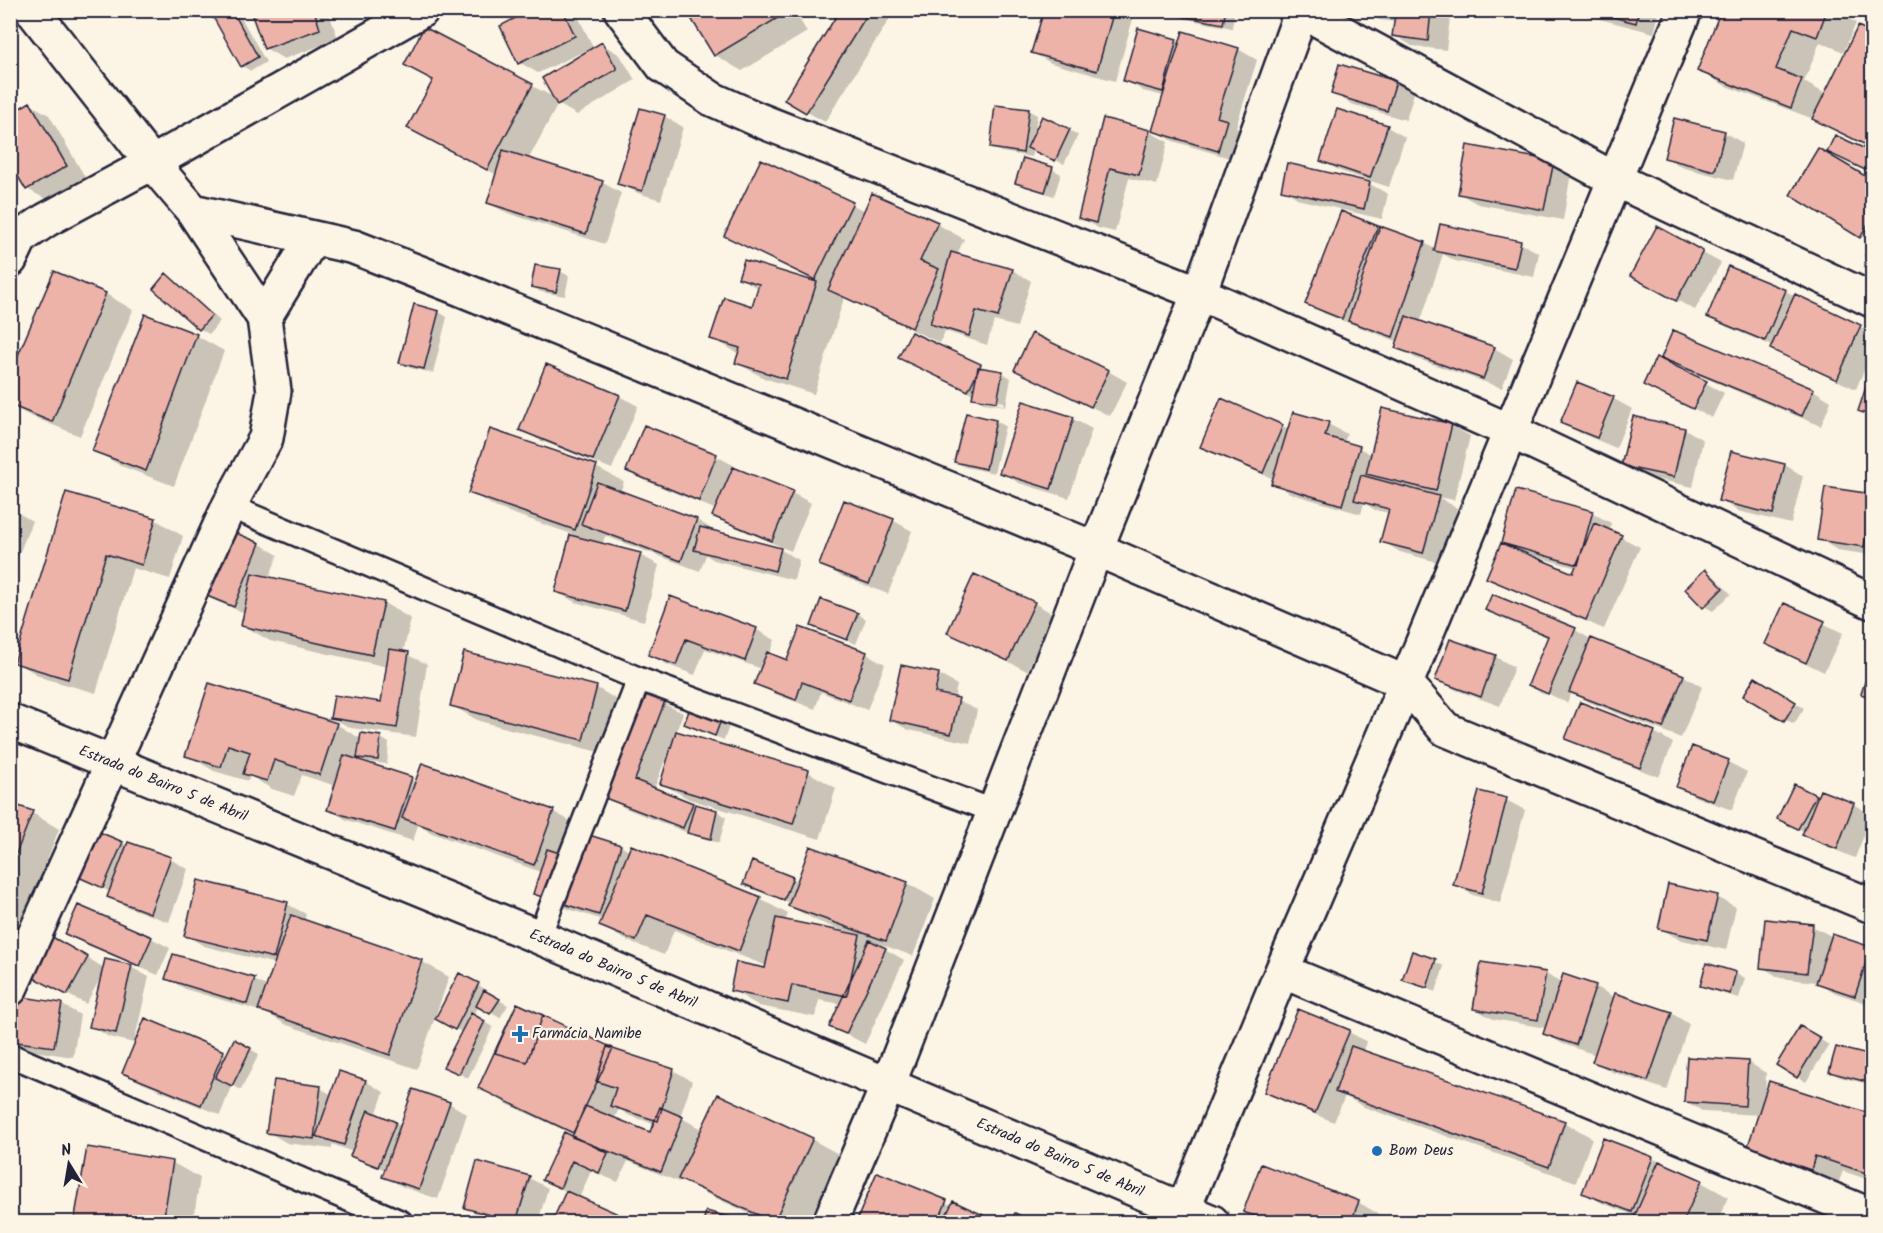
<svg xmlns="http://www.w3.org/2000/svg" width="1883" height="1233" font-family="Kalam,sans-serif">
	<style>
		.shadow { fill: #0003; fill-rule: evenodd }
		.building { fill: #edb3a9; stroke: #22223b; stroke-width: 1.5 }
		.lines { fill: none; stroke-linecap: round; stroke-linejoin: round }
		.lane-casing { stroke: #22223b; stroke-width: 27 }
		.street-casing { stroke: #22223b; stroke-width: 38 }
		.secondary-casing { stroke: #22223b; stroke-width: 38 }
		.lane { stroke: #fcf5e5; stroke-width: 22 }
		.street { stroke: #fcf5e5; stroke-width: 33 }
		.secondary { stroke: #fcf5e5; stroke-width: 33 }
		.poi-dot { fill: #1f6fb2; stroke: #fcf5e5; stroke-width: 2 }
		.labels { text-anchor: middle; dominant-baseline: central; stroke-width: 4.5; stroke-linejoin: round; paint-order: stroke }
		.street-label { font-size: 15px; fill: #22223b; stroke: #fcf5e5 }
		.poi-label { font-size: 15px; fill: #22223b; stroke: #fcf5e5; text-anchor: start }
	</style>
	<rect width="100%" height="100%" fill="#fcf5e5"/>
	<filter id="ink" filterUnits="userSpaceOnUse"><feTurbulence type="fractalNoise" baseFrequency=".0167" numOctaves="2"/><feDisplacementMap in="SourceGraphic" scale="12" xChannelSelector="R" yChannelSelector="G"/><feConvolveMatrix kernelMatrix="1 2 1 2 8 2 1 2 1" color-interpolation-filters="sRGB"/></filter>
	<g filter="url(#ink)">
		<path class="shadow" d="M204,10L238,12L266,62L251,71L242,66L213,13Z
			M252,10H328L338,39L284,59L265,48Z
			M534,10H575L593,47L538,73L519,62Z
			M687,10H794L807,32L742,71L715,55Z
			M842,10H895L825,122L786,100Z
			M1045,10L1135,12L1115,81L1051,63L1033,53Z
			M1178,10H1235L1232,28L1186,19L1177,14Z
			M1362,10H1451L1446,50L1412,46L1394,35L1395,22L1379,20Z
			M1578,10H1660L1654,33L1588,16Z
			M1723,10H1835L1856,23L1844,51L1847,52L1859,28L1872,35V149L1819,121L1726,86L1699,71ZM1820,42L1846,53L1826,94L1804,82Z
			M425,29L555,98L602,44L620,55L635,80L577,115L558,104L528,160L603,183L621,193L605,244L507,213L488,203L497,175L436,143L434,80Z
			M1139,30L1181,43L1238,49L1257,60L1236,127L1245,132L1236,160L1173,141L1154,130L1164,96L1143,91L1125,80Z
			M1340,66L1396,82L1414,93L1406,120L1351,104L1333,93Z
			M30,104L49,115L85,177L46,199L27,189Z
			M1028,110L1037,115L1035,132L1069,130L1078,135L1064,164L1033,149L1032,157L1001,152L992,147Z
			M664,116L683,127L661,200L638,193L619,183Z
			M1105,120L1150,132L1168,142L1157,185L1129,178L1115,232L1098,228L1080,217Z
			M1387,127L1405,137L1389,187L1340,171L1322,161Z
			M1725,133L1743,143L1733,180L1684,168L1666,158Z
			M1836,137L1872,154V173L1837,157Z
			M1819,150L1872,182V259L1867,255L1871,242L1792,195Z
			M762,161L865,211L937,224L964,239L957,255L1012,270L1031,281L1017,327L994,321L987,345L945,331L940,343L844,298L814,394L764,378L737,363L739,354L712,338L753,307L759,289L740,278L816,283L817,282L753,251L726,235Z
			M1553,163L1571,173L1563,220L1478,204L1460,194Z
			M1288,164L1370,184L1388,194L1382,219L1301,200L1282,189Z
			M1052,169L1061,174L1054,196L1026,187L1017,182Z
			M1342,213L1381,229L1425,243L1436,250L1520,243L1539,253L1534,277L1455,261L1443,254L1420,323L1494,348L1513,359L1502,388L1415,358L1397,347L1399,342L1325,314L1307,303Z
			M1657,228L1721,263L1695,310L1650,286Z
			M560,271L569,276L565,296L541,292L532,286Z
			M55,273L106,294L133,310L80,436L28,415L10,405Z
			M166,275L175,280L220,321L209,334L200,329Z
			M1785,291L1872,333V352L1856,389L1790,359L1772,349L1773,346L1727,327L1708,316Z
			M439,312L447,317L433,373L410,368L401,363Z
			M145,316L197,336L224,351L174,486L121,466L94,450Z
			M1662,357L1813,390L1831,401L1821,426L1686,370L1685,372L1724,393L1712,418L1645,384L1681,370L1682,368Z
			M900,358L980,365L988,370L1003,373L1011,378L1006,406L983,403L974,397L975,395ZM987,399L1004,402V405L987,402Z
			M1016,370L1108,371L1127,382L1110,416Z
			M1872,373V418L1859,410Z
			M1577,384L1614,399L1632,409L1616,448L1580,433L1562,422Z
			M619,396L638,406L612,469L539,440L521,429Z
			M1221,400L1289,430L1328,424L1347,434L1344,443L1359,448L1372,455L1452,426L1470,436L1454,500L1438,497L1457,508L1441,563L1400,552L1382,541L1389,513L1375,510L1364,503L1361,514L1292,494L1273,483L1274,479L1221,457L1202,447Z
			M1024,403L1073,419L1092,429L1069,498L1019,483L1001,472Z
			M967,415L996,421L1005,426L994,473L965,467L956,462Z
			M1634,418L1685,429L1703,440L1693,487L1642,476L1623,465Z
			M645,427L716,456L735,466L734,469L792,493L811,503L791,551L733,526L714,516L717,510L646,481L627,471Z
			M490,431L596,467L624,482L620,492L697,520L715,531V532L781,550L799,560L794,580L714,560L706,555L700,571L605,536L602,545L640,555L659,565L644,621L575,602L556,592L572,534L497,508L470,492Z
			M1732,453L1785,465L1803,476L1791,524L1738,511L1720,500Z
			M67,494L156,520L183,536L170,579L133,568L96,693L43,678L16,662Z
			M1871,496L1872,555L1837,550L1819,539Z
			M845,502L894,521L912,531L888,594L839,575L821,565Z
			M10,508L32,521L10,577Z
			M1592,513L1611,523L1609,531L1640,547L1604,629L1507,588L1488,577L1512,547L1503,542ZM1533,556L1577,568L1574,575L1532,558Z
			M225,530L260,544L278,555L269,578L384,603L411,619L403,653L427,664L416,737L351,728L332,718L382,703L388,667L270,641L242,625L245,613L218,602L199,592Z
			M1705,571L1714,576L1731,594L1713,611L1704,606Z
			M1493,596L1575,630L1594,641L1684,676L1702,687L1681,738L1589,702L1572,692L1567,703L1529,684L1549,638L1505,620L1487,610Z
			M671,598L757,630L775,640L770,654L788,662L801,629L867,654L885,664L867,710L821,692L815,709L775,694L756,683L762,669L705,649L695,675L668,665L649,654Z
			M1034,603L1053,614L1027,671L949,633Z
			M1785,605L1843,633L1824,672L1767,644Z
			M857,614L866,619L856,644L813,626Z
			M1451,641L1496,657L1514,667L1500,706L1456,690L1437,679Z
			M10,653L14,655L10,669Z
			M465,654L597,688L624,704L610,755L479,721L451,705Z
			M1872,664V699L1862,693Z
			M938,674L957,685L954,699L977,710L970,743L909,730L890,720Z
			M1755,679L1804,708L1794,724L1745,696Z
			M210,685L336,724L361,739L381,738L389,743L387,764L368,762L358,757L357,761L417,782L423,765L554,812L581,827L570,858L621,846L630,852L632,847L760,899L788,914L785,921L845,934V932L817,921L789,906L791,903L745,884L792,878L798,882L907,883L935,899L913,956L880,944V946L904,960L865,1044L831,1026L841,1004L819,1000L815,1017L759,1006L732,990L766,970L767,966L674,930L664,955L628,941L600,926L603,920L553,904L535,894L541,872L432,833L418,825L413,841L347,820L328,809L336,786L302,775L294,796L272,789L250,776L248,781L214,771L187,755Z
			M647,696L683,713L676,732L808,772L836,788L820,839L689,799L661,783L672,747H670L654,789L696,806L717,811L726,817L719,843L698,837L625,808L607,797Z
			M720,721L729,726L724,740L686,724Z
			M1654,732L1673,743L1659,777L1586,749L1567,738Z
			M1728,762L1747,772L1732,810L1696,797L1678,786Z
			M1795,786L1819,798L1853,804L1872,815L1855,858L1823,845L1804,835L1805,832L1788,823Z
			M1506,800L1525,810L1500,903L1473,895L1455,885Z
			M10,804L32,813L59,829L24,920L10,915Z
			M122,843L170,859L188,869L169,922L127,907L109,896L110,892L67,870Z
			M1717,897L1736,907L1726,950L1678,939L1660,928Z
			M287,904L306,914L304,922L421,961L449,977L417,1069L287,1025L266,1013L185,989L167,978L174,955L254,980L268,987L276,964L204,946L185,935Z
			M1812,926L1833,937L1872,950V1005L1836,993L1816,982L1780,978L1762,967Z
			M67,933L151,938L170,948L158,975L85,944Z
			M1413,953L1444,966L1436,992L1404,979Z
			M88,958L104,968L131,967L149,977L134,1043L109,1037L91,1026L101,977L86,1004L47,984Z
			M1707,965L1736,973L1745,978L1739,998L1710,990L1701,985Z
			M1546,974L1561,983L1595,986L1615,998L1671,1013L1689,1024L1667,1090L1612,1072L1594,1062L1596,1055L1563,1044L1544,1033L1546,1028L1493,1019L1475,1009Z
			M459,975L487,990L486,993L508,1005L500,1018L479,1006L473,1016L493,1027L468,1078L454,1071L463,1033L437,1018Z
			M10,996L61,1004L80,1015L73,1057L21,1049L10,1043Z
			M1801,1028L1829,1045L1806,1082L1778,1065Z
			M1349,1032L1367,1042L1363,1052L1564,1122L1592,1138L1576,1182L1364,1107L1345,1096L1334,1122L1284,1102L1266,1091Z
			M250,1049L259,1054L241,1090L232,1085L220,1115L142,1083L124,1072L223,1052L228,1055Z
			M612,1049L673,1070L692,1081L680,1117L703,1130L719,1096L813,1140L840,1155L808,1222H768L707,1194L681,1179L679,1182L628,1161L618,1182L591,1171L579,1198L633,1222H553L567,1192L544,1179L575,1135L507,1104L480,1088ZM619,1109L630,1116L655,1124L651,1134L614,1119Z
			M1837,1049L1872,1058V1085L1840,1077L1831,1072Z
			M1748,1062L1766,1073L1765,1097L1770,1083L1872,1116V1181L1843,1171L1838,1184L1776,1164L1760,1115L1704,1112L1685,1101Z
			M365,1081L384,1092L376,1115L402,1126L449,1103L467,1114L438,1199L403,1187L384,1176L386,1170L360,1160L353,1152L332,1144V1149L287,1143L268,1132L320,1088L332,1095Z
			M88,1149L173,1163L200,1178L193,1222H76Z
			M1652,1158L1701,1182L1728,1197L1717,1222H1633L1636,1216L1602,1203L1583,1192Z
			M878,1174L953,1206L954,1203L994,1222H857Z
			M529,1178L548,1188L538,1222H500L484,1218L466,1207Z
			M1358,1202L1385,1218L1383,1222H1265L1245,1211Z
			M707,1213L742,1222H704Z"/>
		<path class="building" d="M219,10H232L258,57L241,67L212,15Z
			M250,10H314L320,29L264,49Z
			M531,10H563L575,36L518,64L500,26Z
			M686,10H778L781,16L714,56Z
			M840,10H870L806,113L784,100Z
			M1044,10H1114L1097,71L1031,53Z
			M1176,10H1226L1223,24L1175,15Z
			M1431,10L1428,41L1392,36L1395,15L1359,11Z
			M1586,10H1639L1636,23Z
			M1721,10H1827L1817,37L1793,28L1776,69L1802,79L1791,108L1697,71Z
			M1858,26L1872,33V148L1812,119Z
			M424,27L533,84L487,170L407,128L433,80L404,65Z
			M1138,28L1177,39L1163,92L1123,81Z
			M1183,31L1239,48L1217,117L1227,120L1218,151L1152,131Z
			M602,42L617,69L557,105L542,78Z
			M1339,64L1396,81L1387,111L1331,94Z
			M30,102L67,166L26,190L10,163V114Z
			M995,105L1029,109L1023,153L990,148Z
			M640,108L665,115L642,191L617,184Z
			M1337,109L1388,125L1370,178L1320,161Z
			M1042,116L1070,129L1055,161L1027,148Z
			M1103,118L1150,130L1139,175L1110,168L1096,223L1078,218Z
			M1674,118L1725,131L1715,171L1664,158Z
			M1835,135L1872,152L1865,170L1827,152Z
			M1467,145L1554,161L1544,210L1458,194Z
			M1818,148L1872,180V217L1860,238L1790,195Z
			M503,150L603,181L586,234L487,203Z
			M1023,158L1053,167L1045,192L1015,183Z
			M761,159L853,202L815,280L724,236Z
			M1287,163L1370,182L1364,209L1281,190Z
			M872,193L938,222L920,261L939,269L912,328L828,290Z
			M1341,211L1378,226L1342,319L1305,304Z
			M1440,224L1521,241L1515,268L1434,251Z
			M1380,226L1425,242L1393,337L1348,321Z
			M1657,226L1703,251L1676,301L1630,276Z
			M1872,230V258L1865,256Z
			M951,252L1013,269L998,317L976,311L969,336L930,324Z
			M744,260L817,282L786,379L735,363L740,348L710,339L724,297L752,306L759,284L738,278Z
			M535,265L561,269L556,292L531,287Z
			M1728,266L1786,290L1765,341L1707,317Z
			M54,271L106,293L52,422L10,405V374Z
			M166,273L212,315L199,330L153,289Z
			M1795,294L1861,325L1837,380L1770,349Z
			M414,304L439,311L424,369L399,363Z
			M145,314L197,334L146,471L92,451Z
			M1406,316L1495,347L1483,379L1395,348Z
			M1673,330L1814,389L1802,416L1661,358Z
			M911,332L981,364L968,391L898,358Z
			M1032,333L1109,370L1091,407L1014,370Z
			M1656,357L1707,381L1693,409L1643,385Z
			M546,364L620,395L593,460L519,430Z
			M978,367L1003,371L997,402L972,398Z
			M1872,369V416L1858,411Z
			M1577,382L1614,397L1597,438L1560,423Z
			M1221,398L1283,425L1263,473L1200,447Z
			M1023,401L1074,417L1051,489L999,473Z
			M1382,408L1452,424L1436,491L1366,474Z
			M1293,412L1329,422L1325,436L1360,446L1342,505L1271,484Z
			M966,413L996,420L986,469L954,462Z
			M1633,416L1685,428L1674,477L1621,466Z
			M644,425L717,454L699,501L626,471Z
			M490,429L597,465L575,530L468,493Z
			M1731,451L1785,464L1773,514L1718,501Z
			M733,467L793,491L772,541L712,516Z
			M1361,475L1439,496L1423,553L1380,542L1389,509L1354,500Z
			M597,482L697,519L681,561L581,524Z
			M1825,487L1872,494L1864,547L1817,540Z
			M1516,490L1593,511L1578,565L1501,543Z
			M66,492L156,518L142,565L106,554L68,679L14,663Z
			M844,500L894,519L869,584L819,565Z
			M1594,523L1622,535L1586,620L1486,578L1501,543L1573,573Z
			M700,527L781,548L775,571L694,550Z
			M224,528L260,543L234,607L197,592Z
			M570,535L641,553L625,611L555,592Z
			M1705,569L1723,588L1703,608L1685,589Z
			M252,573L384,602L372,655L241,626Z
			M974,574L1035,602L1008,661L947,633Z
			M1492,594L1576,628L1548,694L1528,685L1548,636L1485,610Z
			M670,596L757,628L745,661L686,639L676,665L648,655Z
			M821,599L858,613L847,640L811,626Z
			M1784,603L1825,621L1806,663L1765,644Z
			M800,627L867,652L849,700L802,682L796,700L754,684L767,652L787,660Z
			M1591,638L1684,675L1663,728L1569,692Z
			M1450,639L1496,655L1481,697L1435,680Z
			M389,649L409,652L397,728L330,718L334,695L381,702Z
			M464,652L597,686L583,740L450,706Z
			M1872,660V698L1861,694Z
			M901,665L939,673L935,693L959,698L951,734L889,720Z
			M1755,677L1796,702L1784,721L1743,696Z
			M209,683L337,723L320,775L274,760L267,781L243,774L250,752L228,745L221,767L185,756Z
			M646,694L665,701L635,780L693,803L683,828L605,798Z
			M1580,702L1655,731L1640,768L1565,739Z
			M690,708L721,720L715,736L684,724Z
			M676,731L809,770L793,824L660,784Z
			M361,733L381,736L378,760L357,758Z
			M1692,746L1729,760L1713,801L1676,787Z
			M344,755L412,777L395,831L327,810Z
			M422,763L554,810L534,865L402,818Z
			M1794,784L1816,795L1798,829L1777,819Z
			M1820,790L1854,803L1837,849L1802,835Z
			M1479,791L1507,798L1482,893L1453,885Z
			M10,803L33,811L10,869Z
			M695,804L717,810L711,839L687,833Z
			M85,826L123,842L103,888L65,871Z
			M586,834L621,845L599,915L533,894L547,849L578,859Z
			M128,842L171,857L150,913L107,897Z
			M631,845L761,897L739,951L647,915L636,941L599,926Z
			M810,846L908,882L886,941L788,906Z
			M752,861L793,877L784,900L743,884Z
			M198,880L288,902L274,958L184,936Z
			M1668,884L1718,895L1707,940L1658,929Z
			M78,905L152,937L139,966L65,934Z
			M291,915L422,960L390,1055L258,1010Z
			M776,918L860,935L847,996L792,985L788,1003L730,991L736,962L765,968Z
			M1765,919L1813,924L1807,973L1760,968Z
			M47,934L88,957L67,995L26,974Z
			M1832,934L1871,947L1855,996L1816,983Z
			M869,940L886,948L846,1034L829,1027Z
			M1412,951L1436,959L1427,988L1402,980Z
			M173,954L255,978L247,1004L165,979Z
			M105,959L132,965L116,1033L89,1027Z
			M1481,962L1546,972L1538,1020L1473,1009Z
			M1706,963L1736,972L1730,994L1700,986Z
			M459,973L479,983L455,1030L435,1019Z
			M1563,974L1596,985L1576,1045L1543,1034Z
			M484,990L500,999L490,1014L476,1006Z
			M1615,993L1672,1012L1648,1081L1592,1062Z
			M10,995L62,1003L54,1047L10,1041Z
			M517,1003L613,1048L573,1133L478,1088Z
			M517,1003L543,1015L527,1062L495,1053Z
			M1298,1009L1350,1030L1315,1113L1264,1092Z
			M471,1013L485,1021L459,1074L443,1067Z
			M145,1018L224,1051L201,1105L122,1073Z
			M1800,1026L1821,1038L1797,1078L1776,1065Z
			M234,1039L251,1048L232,1086L215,1078Z
			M1351,1046L1565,1121L1549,1167L1335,1092Z
			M607,1047L674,1069L658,1121L610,1106L616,1088L596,1081Z
			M1836,1047L1872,1056L1871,1083L1829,1072Z
			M1687,1057L1748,1061L1745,1106L1684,1102Z
			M339,1071L366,1080L344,1145L316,1136Z
			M274,1080L321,1086L314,1139L266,1133Z
			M1769,1081L1872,1114V1151L1866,1173L1815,1156L1811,1170L1747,1149Z
			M413,1089L450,1102L419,1189L382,1177Z
			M718,1094L813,1138L774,1222L678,1179Z
			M585,1106L650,1132L660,1107L683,1117L661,1172L572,1137Z
			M368,1110L396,1122L378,1167L350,1156Z
			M564,1132L608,1153L599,1173L572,1161L560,1188L542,1180Z
			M1603,1138L1653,1157L1632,1212L1582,1193Z
			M87,1147L173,1161L163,1222H74Z
			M477,1161L530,1176L516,1222L464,1208Z
			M1659,1161L1702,1180L1683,1222H1632Z
			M1261,1164L1359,1201L1354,1214L1376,1222H1272L1243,1212Z
			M877,1172L947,1200L938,1222H856Z
			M566,1191L632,1220L631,1222H552Z
			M953,1201L998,1222H943Z
			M706,1211L748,1222H703Z
			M1015,1213L1033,1222H1010Z"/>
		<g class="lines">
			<defs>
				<path id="lane" d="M229,506L639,679L994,811
					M539,937L639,679
					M10,1055L401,1222"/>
				<path id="street" d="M621,10L663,66L712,99L759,120L1199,293L1510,431L1872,602
					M1300,10L1614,179L1872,300
					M193,211L354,247L456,287L1096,549L1406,683L1445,729L1872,906
					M10,260L21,237L46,220L152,163L422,10
					M264,318L313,238
					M1282,971L1872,1216
					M10,989L229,506L266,438L274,391L264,318L193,211L152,163L32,10
					M830,1222L888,1085L1096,549L1199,293L1302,10
					M1178,1222L1282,971L1406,683L1685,10"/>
				<path id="secondary" d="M10,721L539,937L1212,1222"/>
			</defs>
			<use href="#lane" class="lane-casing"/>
			<use href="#street" class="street-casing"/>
			<use href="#secondary" class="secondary-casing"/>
			<use href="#lane" class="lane"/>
			<use href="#street" class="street"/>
			<use href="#secondary" class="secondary"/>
		</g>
	</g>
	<g class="poi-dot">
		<path d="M517 1025h6v6h6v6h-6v6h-6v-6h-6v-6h6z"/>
		<circle cx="1377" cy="1151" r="6"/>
	</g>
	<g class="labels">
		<g class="street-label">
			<text transform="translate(163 784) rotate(22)">Estrada do Bairro 5 de Abril</text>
			<text transform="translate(613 969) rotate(23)">Estrada do Bairro 5 de Abril</text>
			<text transform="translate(1060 1158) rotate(23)">Estrada do Bairro 5 de Abril</text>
		</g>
		<g class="poi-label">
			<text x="532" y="1034">Farmácia Namibe</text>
			<text x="1389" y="1151">Bom Deus</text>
		</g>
	</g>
	<rect width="1883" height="1233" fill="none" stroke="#fcf5e5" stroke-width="36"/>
	<rect x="18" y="18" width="1847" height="1197" fill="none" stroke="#22223b" stroke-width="2" filter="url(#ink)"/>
	<g transform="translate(69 1164) rotate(349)" stroke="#fcf5e5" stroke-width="4.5" paint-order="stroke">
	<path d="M0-4.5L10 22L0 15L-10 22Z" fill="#22223b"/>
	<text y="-9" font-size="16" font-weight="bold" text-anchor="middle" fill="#22223b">N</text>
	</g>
</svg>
